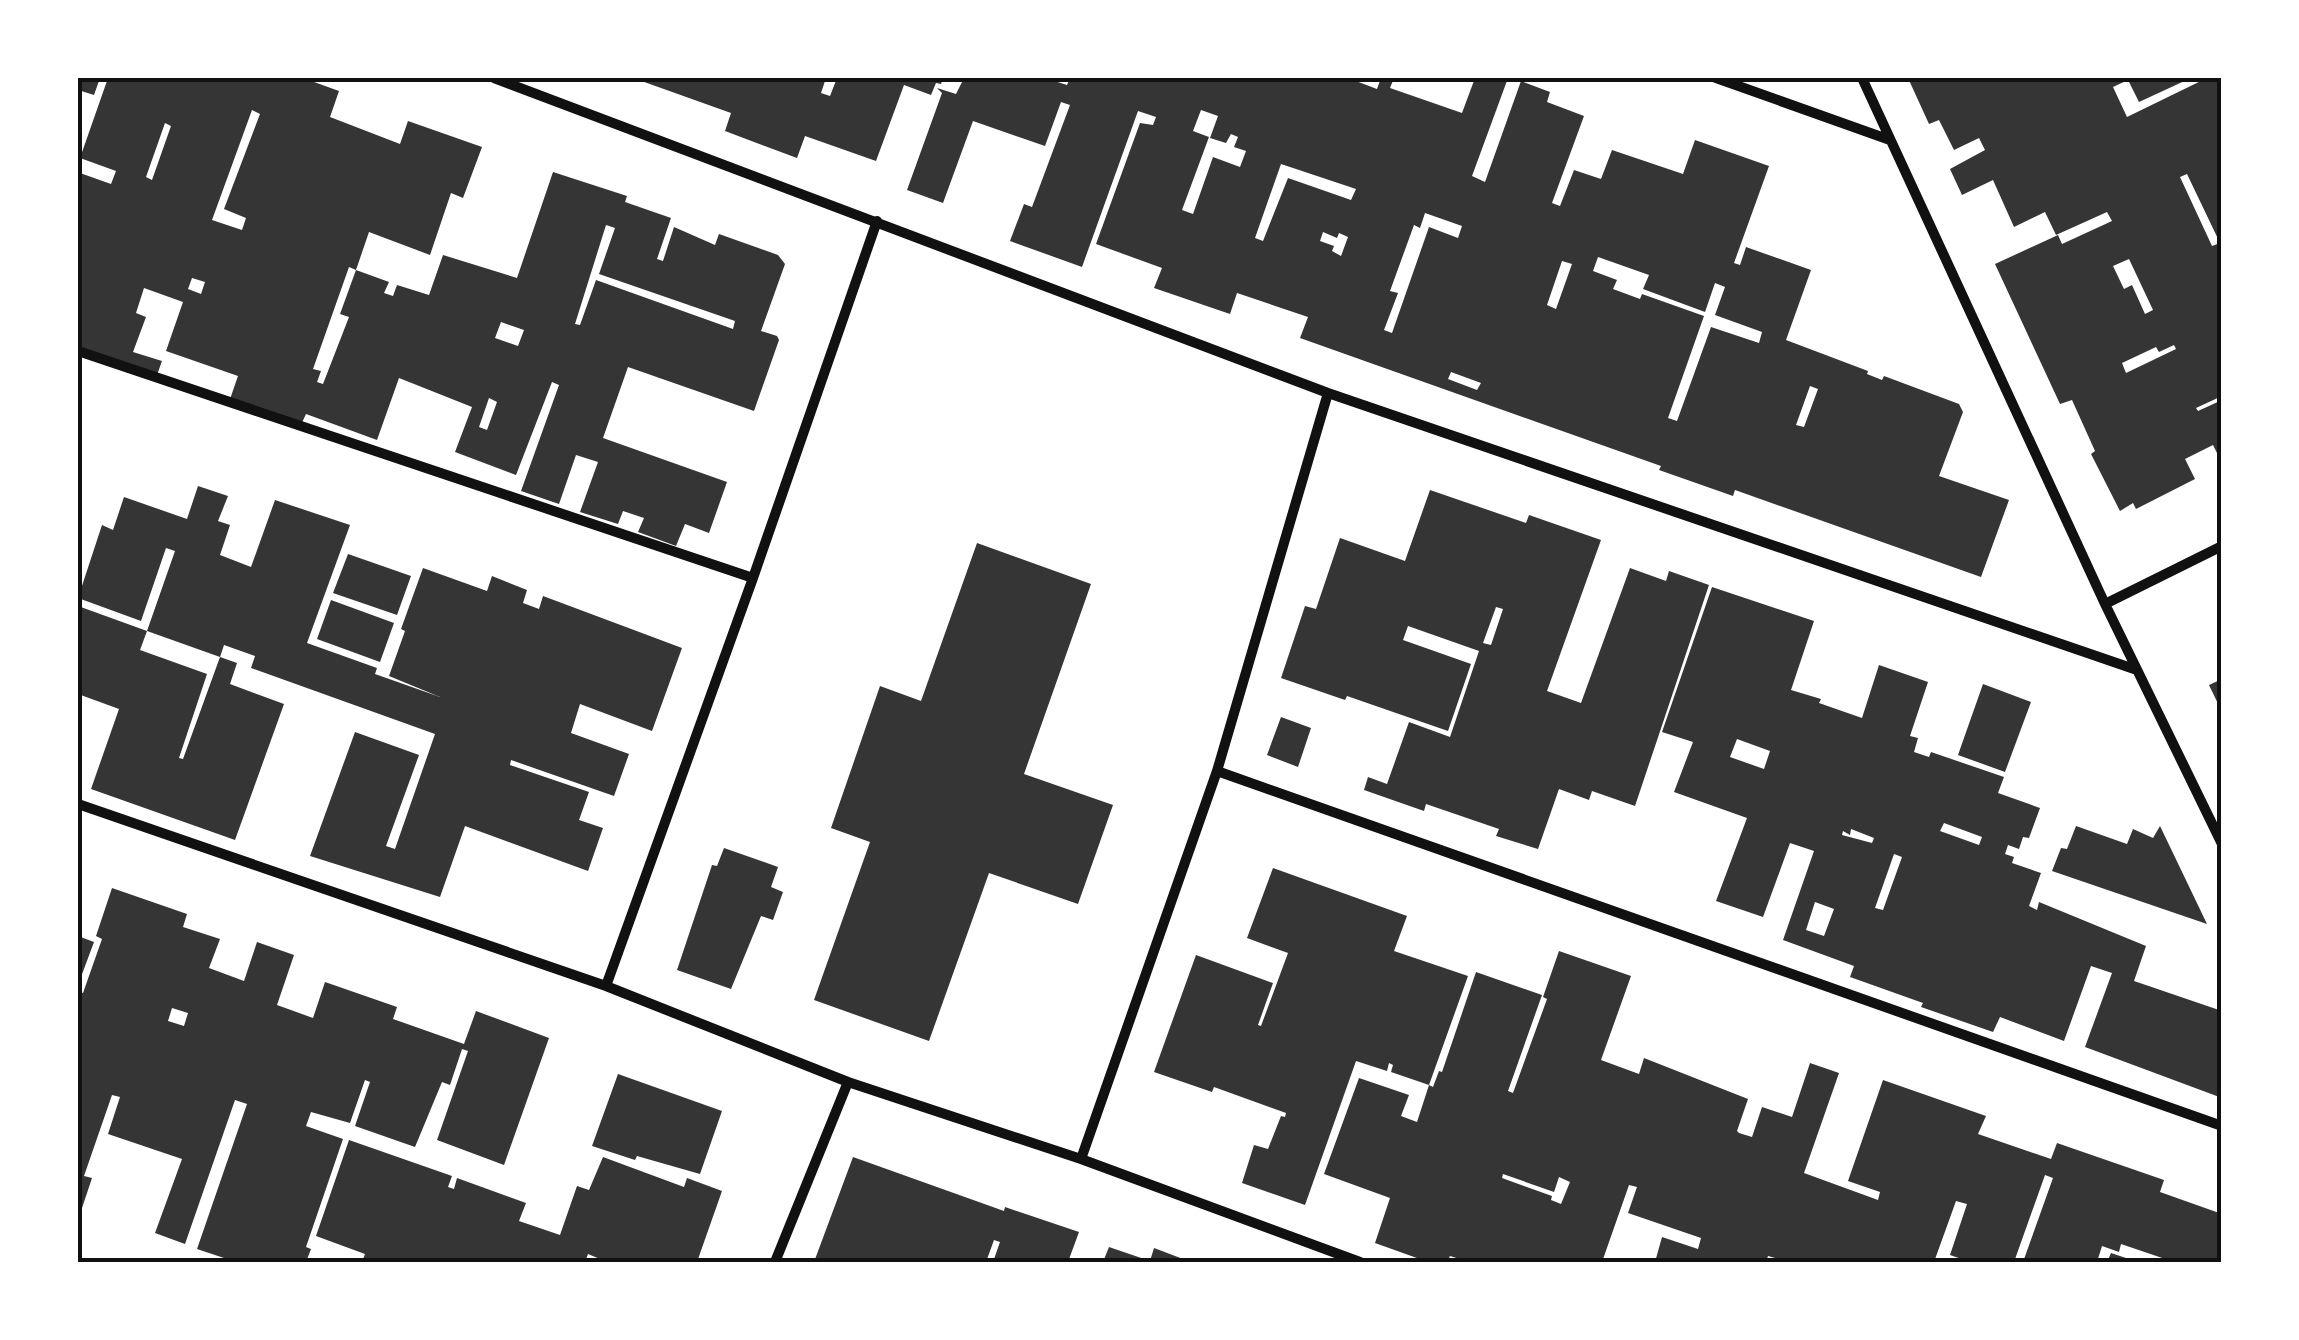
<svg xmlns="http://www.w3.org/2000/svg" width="2299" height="1340" font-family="'Space Grotesk',sans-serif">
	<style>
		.building { fill: #353535; fill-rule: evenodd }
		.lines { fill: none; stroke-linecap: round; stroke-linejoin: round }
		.minor { stroke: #111; stroke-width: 10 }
		.neatline { fill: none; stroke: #111; stroke-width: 4 }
	</style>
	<rect width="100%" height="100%" fill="#fff"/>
	<path class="building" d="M78,78H100L94,95L78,90Z
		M108,78H303L339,91L330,117L400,144L408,121L482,147L463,198L451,193L430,255L369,232L356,270L349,267L313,369L321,371L317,382L323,384L349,317L340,314L356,270L389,282L384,293L393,296L397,285L429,295L443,255L517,278L553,172L627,196L625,202L671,218L657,259L663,261L674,227L715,245L719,234L778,255L785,264L761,331L777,336L779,340L754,411L628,367L603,438L727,482L709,533L685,524L676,546L638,532L644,518L623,511L618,524L580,512L598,462L576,455L559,504L521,491L559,385L552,382L516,475L455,452L472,407L399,378L377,440L306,414L300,427L229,402L238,376L166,351L183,302L144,288L136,313L146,317L133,352L162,361L157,375L78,347V181L80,173L111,184L116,171L80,158ZM252,110L260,114L224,209L246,218L242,230L212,220ZM165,123L171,126L152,180L146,177ZM606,225L615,228L599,274L735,321L733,329L596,280L580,325L575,324ZM192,278L205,282L201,294L188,289ZM501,322L524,330L518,346L495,338ZM489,398L497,402L487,430L479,427Z
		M633,78H826L821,93L830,96L837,78H943L941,84L936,83L931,95L904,85L876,161L805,136L797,158L725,131L731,113Z
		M951,78H1045L1067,85L1070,78H1348L1377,89L1381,78H1394L1390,88L1462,113L1475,78H1508L1472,176L1485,182L1521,81L1550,92L1547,102L1584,116L1552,203L1560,206L1574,170L1601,179L1612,150L1683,174L1695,140L1769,166L1734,263L1740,265L1746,247L1811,270L1786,340L1868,371L1867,374L1882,380L1884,376L1959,404L1963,412L1939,476L2009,500L1981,577L1735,490L1733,496L1659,470L1661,466L1300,338L1308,317L1237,293L1230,314L1154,288L1162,268L1096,244L1140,123L1153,125L1156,117L1138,111L1082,267L1010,241L1024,204L1032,207L1070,105L1061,102L1045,146L973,121L943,203L907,190L942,93L937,88L956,94L962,82ZM1201,110L1218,116L1210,138L1226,143L1231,134L1238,137L1234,147L1246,151L1240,167L1213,157L1193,214L1182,210L1209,137L1193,131ZM1281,164L1356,189L1351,200L1288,178L1263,241L1255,238ZM1425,213L1462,226L1458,238L1429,227L1392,333L1384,330L1398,293L1390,291L1414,225L1420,228ZM1323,232L1337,238L1339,233L1348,237L1341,256L1332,251L1334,246L1320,241ZM1598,257L1649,275L1643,289L1705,312L1715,283L1725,287L1715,315L1762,332L1759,343L1711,327L1677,421L1668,418L1704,316L1642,294L1640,299L1613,289L1617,280L1593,271ZM1562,261L1572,264L1556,309L1547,305ZM1451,372L1481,383L1477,390L1448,379ZM1810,386L1818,389L1804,427L1796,425Z
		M1908,78H2191L2139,102L2128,80L2113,87L2127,117L2207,78H2222V396L2196,408L2198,411L2222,400V463L2213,445L2185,459L2195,479L2136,509L2133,503L2120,511L2091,454L2095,451L2072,400L2060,404L1995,264L2058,235L2062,244L2112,221L2107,212L2056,235L2045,212L2014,227L1993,180L1962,195L1950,169L1985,150L1979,138L1954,150L1939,120L1929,124ZM2187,174L2220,243L2212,246L2180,177ZM2129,259L2153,310L2145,314L2132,285L2124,289L2113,266ZM2174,345L2176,349L2126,373L2122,363L2156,347L2159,352Z
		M198,486L228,496L218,521L230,525L220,555L251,567L275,500L350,525L307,643L377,668L375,674L440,697L389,676L405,631L401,629L423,568L487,591L492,576L527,590L523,603L539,609L543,596L682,648L652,731L580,704L571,733L629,754L614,796L511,760L510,765L589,792L579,820L603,828L588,871L465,826L440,897L310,856L355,732L419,755L386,846L395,849L435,734L251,668L255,656L224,645L220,657L147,631L175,551L166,548L141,621L78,598L102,525L113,530L124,497L187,519Z
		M1430,490L1526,523L1529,515L1601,540L1547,691L1581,703L1630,568L1666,581L1669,571L1709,585L1635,806L1592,791L1589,800L1559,789L1538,849L1496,836L1499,829L1426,804L1424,811L1364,790L1368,777L1387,784L1409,722L1450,737L1479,651L1408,626L1403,640L1471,664L1448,731L1347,696L1345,700L1281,678L1305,606L1316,609L1340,538L1405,561ZM1496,607L1503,609L1491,645L1483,643Z
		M977,543L1091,584L1024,774L1113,805L1078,904L989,873L929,1041L814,1000L870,842L831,828L880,686L921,701Z
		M348,554L411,576L397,615L333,593Z
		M1712,587L1814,621L1791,690L1821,699L1819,703L1862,718L1879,665L1928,682L1910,736L1918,738L1914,752L1929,757L1931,752L2004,777L1998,793L2040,808L2029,838L2023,837L2019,849L2008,845L2005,854L2014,857L2012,863L2041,873L2029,906L2037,910L2039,902L2146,946L2134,981L2222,1011V1098L2085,1047L2112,973L2091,966L2064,1041L2000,1017L1993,1032L1921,1007L1923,1003L1850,977L1854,966L1783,940L1814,851L1790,843L1763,917L1716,901L1747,818L1674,792L1693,742L1662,732ZM1737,739L1770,751L1764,769L1730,757ZM1944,823L1982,837L1979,845L1940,831ZM1851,829L1874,838L1872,843L1842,835L1843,831L1850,835ZM1894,854L1902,857L1883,910L1875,908ZM1815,902L1834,909L1824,936L1806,930Z
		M331,600L394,623L380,662L317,639Z
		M78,606L147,631L140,650L207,674L179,758L183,759L220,657L237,663L230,684L284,704L235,840L91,789L119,709L78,694Z
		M2222,679V712L2209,685Z
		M1983,684L2031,702L2005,772L1958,755Z
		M1281,717L1311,728L1298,767L1267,755Z
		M2076,826L2127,844L2133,829L2153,838L2160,826L2207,924L2052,871L2061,848L2067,849Z
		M724,848L778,867L771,887L783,892L773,920L761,916L731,989L677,970L712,865L717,866Z
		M1273,868L1407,916L1394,951L1468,976L1429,1085L1391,1072L1393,1065L1389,1063L1387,1071L1356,1061L1305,1205L1242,1183L1254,1145L1268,1149L1281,1116L1285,1117L1286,1113L1214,1087L1212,1092L1154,1072L1196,955L1273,983L1258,1025L1261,1026L1288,953L1247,938Z
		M112,888L187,914L183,927L220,939L209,968L244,981L257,942L294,955L277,1005L313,1018L325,982L397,1007L393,1019L464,1044L476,1011L549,1038L504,1165L437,1140L468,1051L462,1049L450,1085L442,1082L415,1147L355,1126L370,1082L365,1080L350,1123L311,1112L306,1126L343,1139L306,1247L311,1249L306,1262H226L227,1259L197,1249L247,1104L235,1100L185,1244L155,1233L182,1159L108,1134L120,1097L112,1095L84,1176L92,1178L78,1220V991L83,993L102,939L96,936ZM172,1008L188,1013L184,1026L168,1021Z
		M78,936L94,942L78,985Z
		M1559,951L1631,976L1601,1060L1639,1074L1644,1058L1748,1099L1737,1131L1739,1133L1752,1137L1762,1107L1792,1117L1810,1063L1839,1073L1804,1173L1878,1200L1880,1192L1848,1181L1883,1080L1986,1116L1978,1134L2051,1159L2057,1143L2164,1180L2160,1192L2222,1214V1262H2174L2121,1244L2119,1252L2102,1246L2097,1262H2023L2053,1178L2045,1175L2014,1262H1970L1950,1255L1967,1204L1956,1201L1934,1262H1773L1775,1258L1768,1256L1766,1262H1655L1662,1237L1698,1249L1701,1238L1628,1213L1637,1187L1629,1185L1602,1262H1469L1450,1256L1447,1262H1428L1375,1243L1390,1198L1324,1174L1359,1078L1409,1095L1401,1116L1417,1122L1429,1085L1433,1087L1439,1071L1442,1072L1476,972L1542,995L1508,1091L1513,1093L1547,999L1543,997ZM1503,1174L1554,1192L1559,1177L1570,1182L1561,1204L1551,1200L1552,1196L1502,1178Z
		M618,1074L722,1111L700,1174L637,1156L635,1160L592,1146Z
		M349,1140L452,1176L448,1187L454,1189L457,1178L526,1203L519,1221L560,1235L577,1186L589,1190L603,1157L684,1187L687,1178L722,1191L697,1262H607L588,1254L585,1262H362L365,1254L316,1236Z
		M853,1157L1004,1211L1005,1207L1079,1232L1068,1262H993L1000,1242L994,1240L986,1262H814Z
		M1109,1247L1150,1261L1154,1248L1191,1262H1103Z
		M2111,1253L2138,1262H2107Z"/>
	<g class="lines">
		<path class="minor" d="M494,78L1328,393L2137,670
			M1716,78L1890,140
			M1862,78L2105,604L2222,844
			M78,351L753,578
			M2105,604L2222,546
			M1217,771L2222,1126
			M78,804L606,986L848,1082L1081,1159L1360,1262
			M606,986L753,578L877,221
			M1081,1159L1217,771L1328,393
			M775,1262L848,1082"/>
	</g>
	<rect width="2299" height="1340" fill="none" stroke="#ffffff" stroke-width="160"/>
	<rect x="80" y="80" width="2139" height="1180" class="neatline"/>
</svg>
